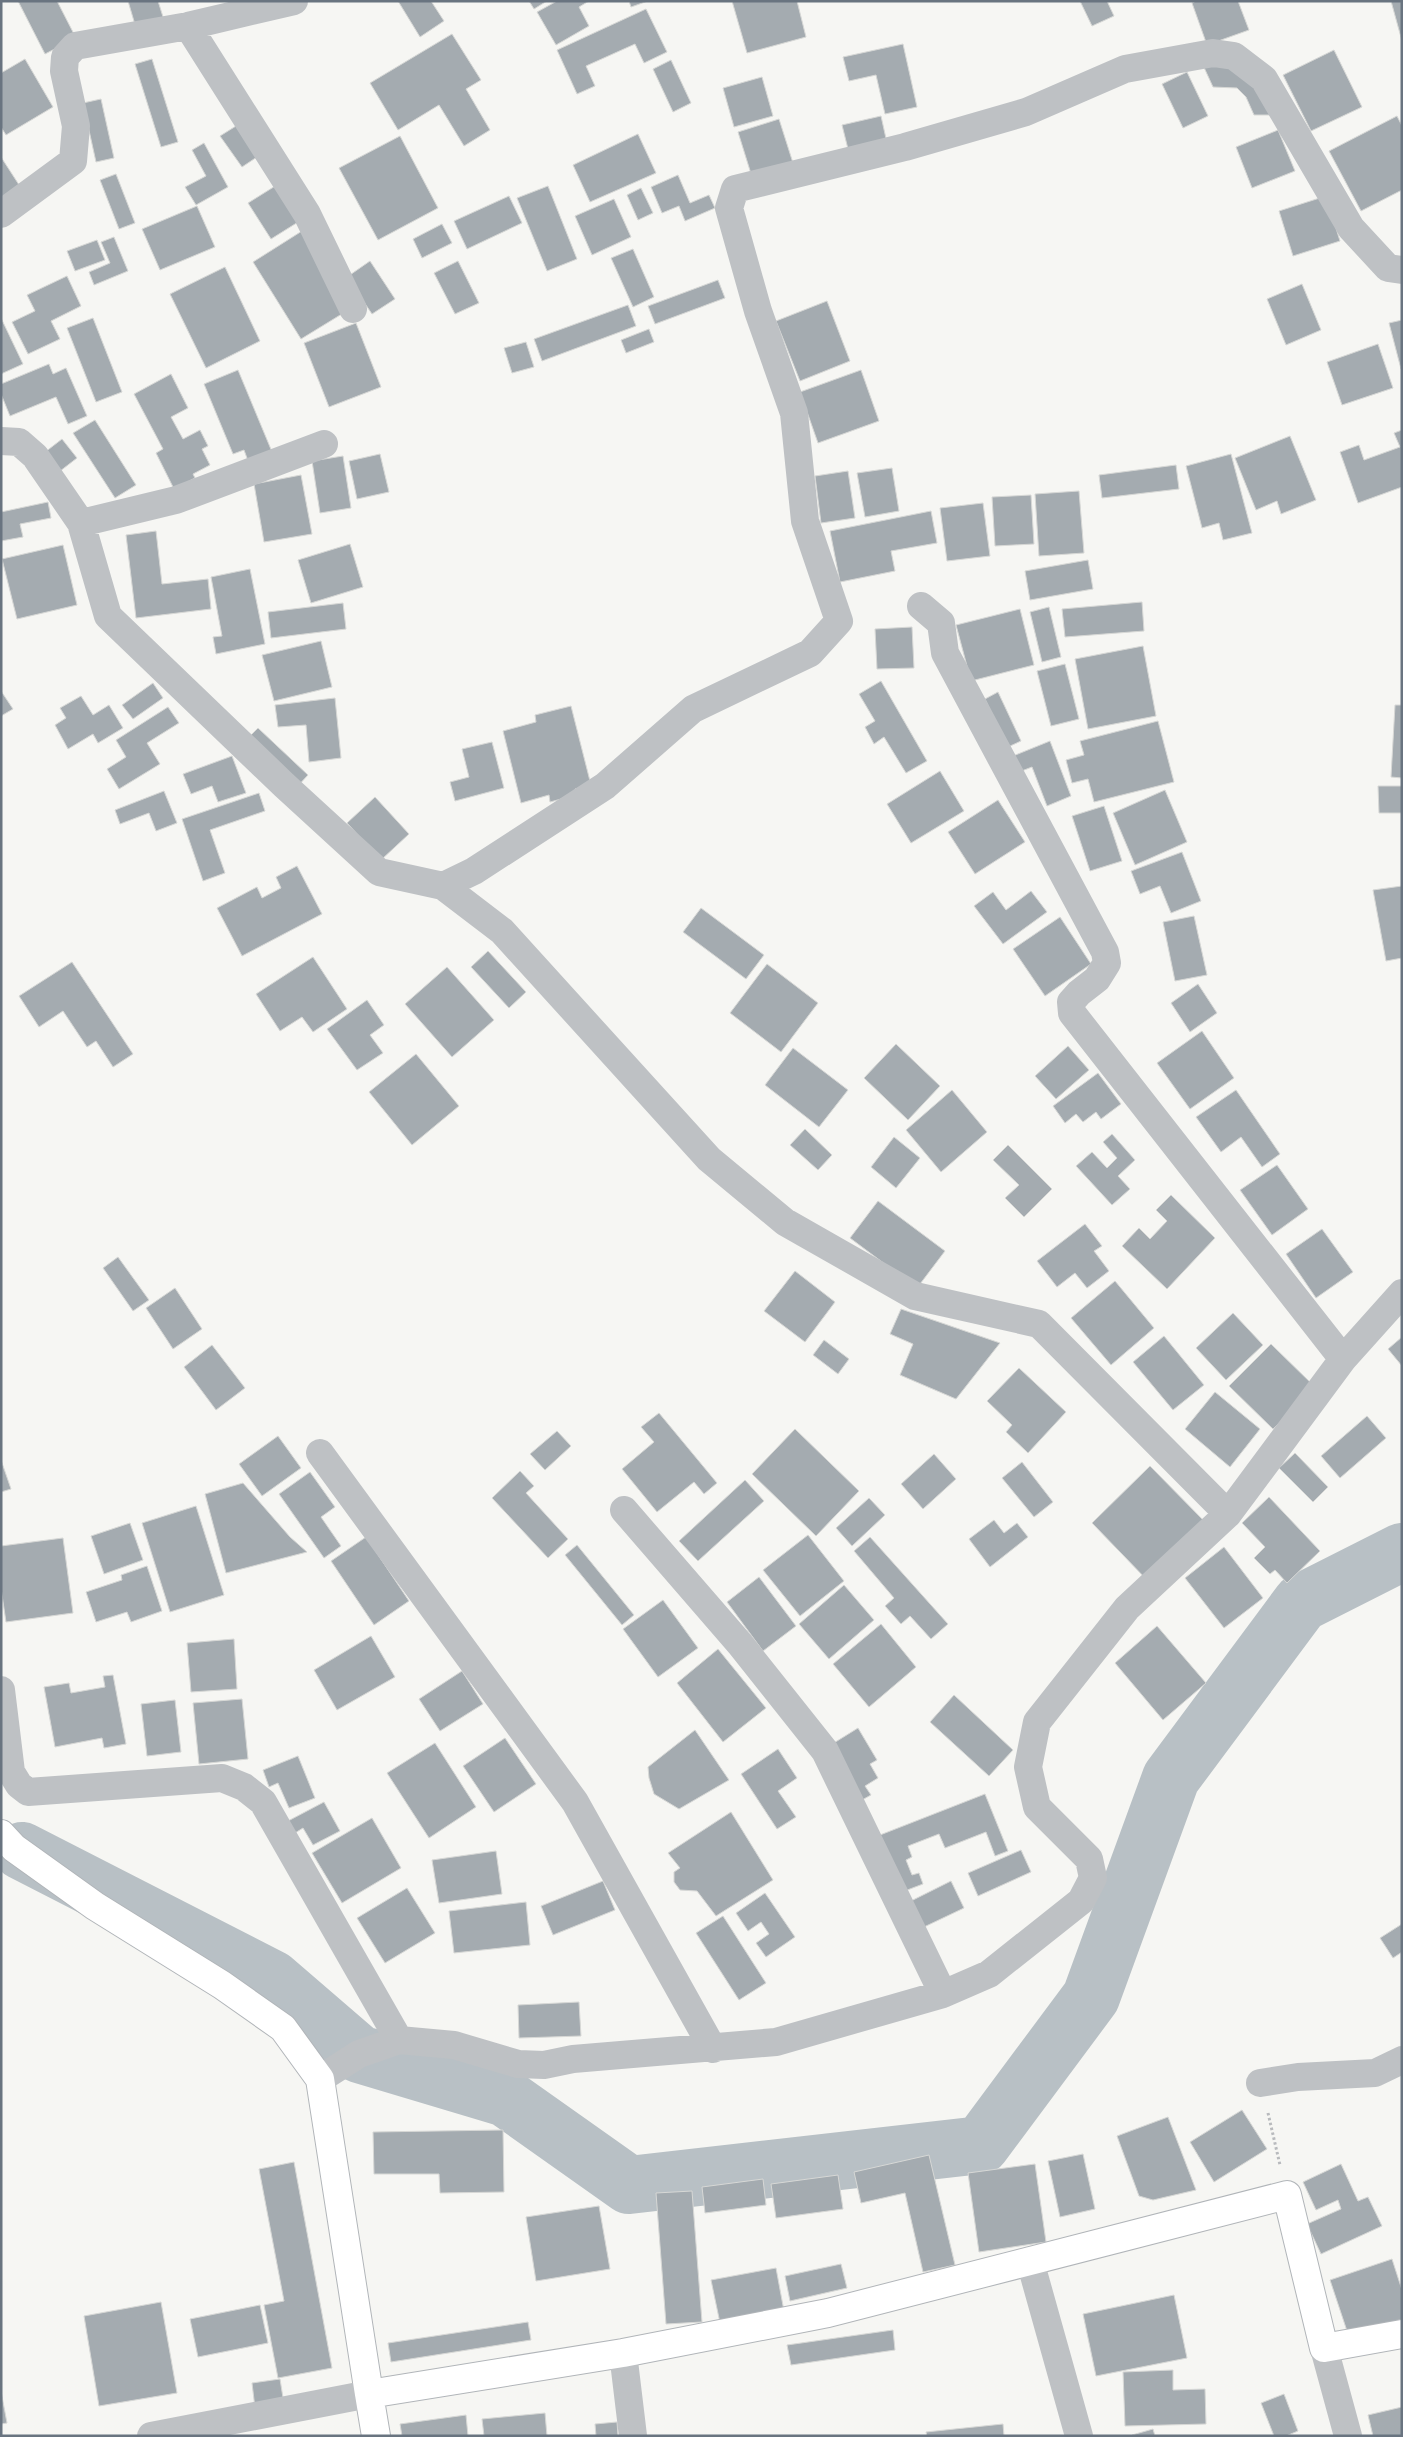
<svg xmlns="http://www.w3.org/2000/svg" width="1403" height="2437" font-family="'Fira Sans',sans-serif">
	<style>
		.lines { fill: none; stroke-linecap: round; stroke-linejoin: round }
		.river { stroke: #b8c0c5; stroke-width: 58 }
		.building { fill: #a4abb0; stroke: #d7d8d6 }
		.secondary-casing { stroke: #b1b5b9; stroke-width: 30 }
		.path { stroke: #b8babd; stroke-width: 3; stroke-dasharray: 2.5 2.5; stroke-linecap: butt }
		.street { stroke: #bec1c4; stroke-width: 28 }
		.secondary { stroke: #fff; stroke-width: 28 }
	</style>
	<rect width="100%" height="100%" fill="#f6f6f3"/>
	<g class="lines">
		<path class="river" d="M22,1851L272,1979L359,2054L506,2098L629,2185L981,2145L1091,1997L1171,1778L1301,1603L1402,1552"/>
	</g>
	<path class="building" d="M18,1H57L76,38L45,54Z
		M128,1H158L164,20L136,28Z
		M398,1H431L444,21L420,37Z
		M529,1H547L534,9Z
		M557,1H589L579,7L589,26L556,45L537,12Z
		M629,1H648L631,7Z
		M732,1H797L806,37L747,53Z
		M1080,1H1107L1114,16L1092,26Z
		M1196,1H1238L1249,30L1207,45L1192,3Z
		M1391,1H1402V41Z
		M646,9L667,52L644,63L635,44L586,66L595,86L577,94L557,50Z
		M452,34L481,80L466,89L490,130L464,146L439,105L398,130L370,83Z
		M903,44L917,107L885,114L876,75L849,81L843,57Z
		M1334,50L1362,107L1311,131L1283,75Z
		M25,59L53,107L6,135L1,127V73Z
		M152,59L178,142L161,147L135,64Z
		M671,60L691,103L673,112L653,69Z
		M1202,63L1230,67L1267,99L1273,115H1254L1246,97L1237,88L1213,87Z
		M1187,72L1208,116L1183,128L1162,84Z
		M762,77L773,116L734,127L723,88Z
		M101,99L114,158L96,162L83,103Z
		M881,116L887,143L849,153L842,125Z
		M1397,116L1402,126V190L1361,211L1329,151Z
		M779,119L793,163L752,177L738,132Z
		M236,126L257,157L242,167L220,136Z
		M1278,130L1295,171L1252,188L1236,147Z
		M638,134L656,173L590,202L573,165Z
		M400,136L438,208L378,240L339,168Z
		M204,143L228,187L196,205L185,187L206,176L192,150Z
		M1,157L23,191L1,204Z
		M116,174L135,223L119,229L100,180Z
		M678,175L690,203L709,195L715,208L685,221L679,206L662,213L651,187Z
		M280,183L303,219L271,239L248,203Z
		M548,186L577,259L547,271L517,198Z
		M641,188L653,213L638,220L627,195Z
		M509,196L522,223L467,249L454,221Z
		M1326,196L1340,241L1293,256L1279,211Z
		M614,199L631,237L592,255L575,216Z
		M197,206L215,247L160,270L142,229Z
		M442,224L452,243L422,258L413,239Z
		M302,231L350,309L301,339L253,262Z
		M114,237L128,271L94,285L89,272L110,263L101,242Z
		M97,240L105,260L75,271L67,251Z
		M633,249L654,297L633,307L611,258Z
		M370,261L395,299L372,314L347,277Z
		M458,261L479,303L455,314L434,273Z
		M225,267L260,341L206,368L170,294Z
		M67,276L81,306L51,321L60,339L28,354L12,322L35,311L27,295Z
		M718,280L725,298L655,324L648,306Z
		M1302,284L1321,330L1286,345L1267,299Z
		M827,301L850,361L800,381L776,321Z
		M628,305L636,326L542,361L534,339Z
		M1,318L23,364L1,374Z
		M93,318L122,392L96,402L67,328Z
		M1402,320V369H1401L1389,323Z
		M356,323L381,387L329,407L304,343Z
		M649,329L654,342L626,353L621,340Z
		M526,342L534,367L512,373L504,348Z
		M1378,344L1393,388L1342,405L1327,362Z
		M49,364L53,374L66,368L87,416L68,424L56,397L10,416L1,394V384Z
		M238,370L275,459L251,469L244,450L233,454L204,384Z
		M861,370L879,421L818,443L800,392Z
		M171,374L188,408L171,417L183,439L200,430L208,446L202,449L210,465L193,474L195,478L174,489L156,453L163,449L134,394Z
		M95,420L136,485L115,498L73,433Z
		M1402,430V487L1358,503L1340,452L1359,445L1364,460L1400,447L1394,433Z
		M1290,436L1316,500L1281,514L1277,501L1256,510L1235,458Z
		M62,439L77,458L55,475L40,456Z
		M380,454L389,492L357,499L349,461Z
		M1231,454L1252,533L1223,540L1219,523L1202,528L1186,466Z
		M343,456L351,508L320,513L312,461Z
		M1176,465L1179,489L1102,498L1099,475Z
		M892,468L899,511L865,517L857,473Z
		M848,471L855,518L821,523L815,476Z
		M301,475L312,534L264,542L254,484Z
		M1079,491L1084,553L1039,556L1035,494Z
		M1031,495L1034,544L995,546L992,497Z
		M48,502L51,518L20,524L23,537L1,541V512Z
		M983,503L990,556L947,561L940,508Z
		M931,511L937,543L891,551L895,571L840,582L830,531Z
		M156,531L162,584L208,579L211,609L136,618L126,535Z
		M350,544L363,587L311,603L298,560Z
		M63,545L77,605L17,619L2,559Z
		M1088,560L1093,589L1030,600L1025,571Z
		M250,569L265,644L216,654L213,637L222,636L211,577Z
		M1142,602L1144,631L1065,637L1062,609Z
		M343,603L346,629L271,638L268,612Z
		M1049,607L1061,657L1042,662L1030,612Z
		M1020,609L1034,665L971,681L956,625Z
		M912,627L914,668L877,669L875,629Z
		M321,641L332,687L274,701L262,655Z
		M1143,646L1156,716L1088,729L1075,659Z
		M1065,664L1079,719L1051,726L1037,671Z
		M881,681L927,761L906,773L884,737L874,744L865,727L875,721L859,694Z
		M153,683L163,698L133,719L122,705Z
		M1,691L13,709L1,716Z
		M998,692L1021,741L1008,747L985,699Z
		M81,696L93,715L109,705L123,728L98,743L93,734L68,749L55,725L66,718L60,708Z
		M335,698L341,758L309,762L306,725L278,727L275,705Z
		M1395,705H1402V778L1391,777Z
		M571,706L591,785L575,789L576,795L550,802L549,795L521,803L503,731L536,722L535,715Z
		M168,707L179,723L147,743L160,764L119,789L107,769L126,757L116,740Z
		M1158,721L1174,782L1094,802L1088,779L1072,783L1066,760L1084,755L1080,741Z
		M258,728L308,775L295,789L245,741Z
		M1050,741L1071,796L1047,806L1032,767L1019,772L1013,756Z
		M492,742L504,788L455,801L450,782L469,777L462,749Z
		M232,756L246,793L218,802L212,786L191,794L183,774Z
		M940,771L964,811L911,843L887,804Z
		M1378,786H1402V813H1379Z
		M1165,790L1187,842L1135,865L1113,813Z
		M164,791L177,823L156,831L149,813L120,824L115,810Z
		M259,793L265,811L210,830L225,873L203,881L182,819Z
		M375,797L409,834L381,860L347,823Z
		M998,800L1025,842L975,874L948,832Z
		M1104,806L1122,861L1090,871L1072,816Z
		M1182,852L1201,901L1171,913L1160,886L1140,894L1131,871Z
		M297,866L322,914L242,956L217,908L257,887L262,898L281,888L276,877Z
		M1402,886V958L1386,961L1373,890Z
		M1031,891L1047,912L1003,944L974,906L993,892L1006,910Z
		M701,908L764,955L746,979L683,932Z
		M1194,916L1207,975L1175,981L1163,922Z
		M1060,917L1091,964L1045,996L1013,949Z
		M488,951L526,992L509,1008L471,967Z
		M313,957L347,1009L313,1032L302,1017L280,1031L256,994Z
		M72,962L133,1054L113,1067L96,1041L87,1047L63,1011L39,1027L19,996Z
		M767,964L818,1003L781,1052L730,1013Z
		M447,967L494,1020L452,1057L405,1004Z
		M1198,984L1217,1013L1190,1032L1171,1003Z
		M367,1000L384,1025L370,1035L383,1053L357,1070L327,1029Z
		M1202,1031L1234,1078L1190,1109L1157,1063Z
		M896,1044L940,1086L908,1120L864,1078Z
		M1068,1046L1089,1070L1056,1099L1035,1076Z
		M793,1048L848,1090L819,1127L765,1085Z
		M416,1054L459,1106L412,1145L369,1092Z
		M1098,1073L1121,1104L1101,1119L1096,1112L1083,1122L1076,1114L1065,1123L1053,1106Z
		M952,1090L987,1132L941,1172L906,1130Z
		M1236,1090L1280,1154L1262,1167L1241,1137L1221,1152L1196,1117Z
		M805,1129L832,1155L818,1170L790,1145Z
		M1112,1134L1135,1160L1118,1176L1130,1189L1112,1205L1076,1166L1092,1152L1107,1168L1117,1158L1103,1142Z
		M894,1137L920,1158L896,1188L871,1167Z
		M1008,1145L1052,1189L1024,1217L1005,1198L1019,1185L993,1160Z
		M1277,1165L1308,1209L1272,1235L1240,1190Z
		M1171,1195L1215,1238L1167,1289L1122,1246L1139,1228L1150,1239L1167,1221L1156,1210Z
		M878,1201L945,1251L917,1288L850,1238Z
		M1085,1224L1102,1246L1094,1251L1109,1271L1087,1288L1075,1273L1057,1287L1037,1261Z
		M1322,1229L1353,1272L1316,1298L1286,1254Z
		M118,1257L149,1300L133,1311L103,1268Z
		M795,1271L835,1302L805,1342L764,1311Z
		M1115,1281L1154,1328L1111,1365L1071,1318Z
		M175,1288L202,1329L173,1349L146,1308Z
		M901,1309L1000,1343L956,1399L900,1375L913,1344L890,1334Z
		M1233,1313L1263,1345L1226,1380L1196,1348Z
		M1164,1336L1204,1385L1173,1410L1133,1362Z
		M1402,1337V1366L1388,1349Z
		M824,1340L849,1359L838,1374L813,1355Z
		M1271,1344L1315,1387L1273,1429L1229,1386Z
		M212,1345L245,1388L216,1410L184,1367Z
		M1019,1368L1066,1412L1028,1453L1006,1432L1012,1425L987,1401Z
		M1215,1392L1260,1429L1230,1467L1185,1429Z
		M659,1413L717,1483L704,1494L694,1482L657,1512L622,1469L654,1442L641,1427Z
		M1367,1416L1386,1438L1340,1478L1321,1456Z
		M795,1429L859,1491L816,1536L752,1474Z
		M557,1431L571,1446L545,1470L530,1454Z
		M278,1436L301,1468L262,1496L239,1464Z
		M1295,1453L1328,1487L1313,1502L1279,1468Z
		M934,1454L956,1479L923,1509L901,1484Z
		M1,1460L11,1489L1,1492Z
		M1022,1462L1053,1502L1034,1517L1002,1478Z
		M1150,1466L1207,1524L1148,1581L1092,1523Z
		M520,1471L534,1486L526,1493L568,1539L548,1558L492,1498Z
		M310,1472L335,1507L321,1517L341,1546L324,1558L279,1494Z
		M745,1480L764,1501L698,1561L679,1541Z
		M243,1483L290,1537L307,1552L226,1573L205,1494Z
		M1269,1497L1320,1551L1287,1583L1275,1570L1270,1574L1254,1558L1265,1547L1242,1523Z
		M869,1498L885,1515L852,1546L836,1528Z
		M196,1506L224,1595L170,1612L142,1523Z
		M994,1520L1004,1533L1017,1523L1028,1537L990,1567L969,1539Z
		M130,1523L143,1560L104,1574L91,1536Z
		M808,1535L844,1581L800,1616L763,1570Z
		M366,1537L409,1601L374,1625L331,1561Z
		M870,1537L948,1624L931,1639L910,1616L901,1624L885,1606L894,1598L854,1551Z
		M63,1538L73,1613L6,1622L1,1588V1546Z
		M577,1545L634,1615L622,1625L565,1555Z
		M1224,1547L1263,1598L1224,1628L1185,1578Z
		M147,1566L162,1611L131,1622L127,1612L96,1622L86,1592L122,1580L121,1575Z
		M759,1577L796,1626L763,1651L727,1602Z
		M844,1585L874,1620L829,1659L799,1624Z
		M663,1600L698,1648L658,1677L623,1629Z
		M881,1624L916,1667L869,1707L833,1664Z
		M1157,1626L1206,1683L1163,1720L1115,1663Z
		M371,1636L395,1677L337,1710L314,1670Z
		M234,1639L237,1689L191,1692L187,1643Z
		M718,1649L766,1708L723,1742L677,1683Z
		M462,1671L483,1704L440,1731L419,1699Z
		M113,1675L126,1744L104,1748L102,1738L55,1747L44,1687L69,1683L71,1693L105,1687L103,1676Z
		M954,1695L1013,1750L989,1776L930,1722Z
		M242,1699L248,1759L199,1764L193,1703Z
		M175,1700L181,1752L147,1756L141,1704Z
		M858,1728L877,1760L870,1764L878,1778L865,1786L871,1795L862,1800L829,1746Z
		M695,1730L729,1780L679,1809L654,1794L649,1778L648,1767Z
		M505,1738L536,1784L494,1812L463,1766Z
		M435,1743L476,1807L429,1838L387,1773Z
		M778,1749L797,1778L778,1791L796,1817L777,1829L741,1774Z
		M298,1756L315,1798L289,1808L278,1783L269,1787L263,1770Z
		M985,1794L1008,1851L995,1856L986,1832L945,1848L939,1834L908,1846L912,1857L906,1860L912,1875L919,1873L923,1884L902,1892L880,1835Z
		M324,1802L340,1831L313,1845L303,1828L295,1833L288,1821Z
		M731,1812L773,1880L716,1916L697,1891L680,1890L674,1882V1872L680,1868L668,1853Z
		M372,1818L401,1868L342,1903L312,1853Z
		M1021,1850L1031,1872L978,1896L968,1873Z
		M496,1851L502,1894L439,1903L432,1860Z
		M603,1881L615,1910L553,1935L541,1906Z
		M951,1881L964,1908L924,1927L911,1901Z
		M407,1888L435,1933L385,1963L357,1918Z
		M765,1893L795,1937L766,1957L756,1943L769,1934L761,1922L748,1931L736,1913Z
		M526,1902L530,1945L454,1953L449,1911Z
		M723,1916L766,1983L739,2000L696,1933Z
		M1402,1924V1952L1393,1958L1380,1938Z
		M579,2002L581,2036L519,2038L518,2005Z
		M1242,2110L1267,2149L1214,2182L1190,2142Z
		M1168,2117L1196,2190L1153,2200L1139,2196L1117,2136Z
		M503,2130L504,2192L440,2193L439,2174H374L373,2132Z
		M1083,2154L1095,2209L1060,2217L1048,2161Z
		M929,2155L955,2265L923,2272L905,2193L861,2203L854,2172Z
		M294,2162L332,2368L278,2378L264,2305L284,2301L259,2169Z
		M1035,2164L1046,2242L979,2252L968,2173Z
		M1341,2164L1358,2201L1368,2197L1382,2226L1321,2254L1307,2224L1341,2209L1338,2200L1316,2210L1303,2182Z
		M838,2175L843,2209L776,2218L771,2184Z
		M763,2179L766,2205L705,2213L702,2187Z
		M692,2191L702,2322L666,2324L656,2193Z
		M599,2206L610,2269L536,2281L526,2217Z
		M1392,2259L1402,2290V2319L1349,2337L1330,2280Z
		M841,2264L847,2288L790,2301L785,2276Z
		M776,2268L784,2311L720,2323L711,2280Z
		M1174,2295L1187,2358L1096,2376L1083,2314Z
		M161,2302L177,2393L99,2406L84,2316Z
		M260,2305L268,2343L198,2357L190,2319Z
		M528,2322L531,2340L391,2362L388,2343Z
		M893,2330L895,2350L791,2365L787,2345Z
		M1173,2370V2390L1205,2389L1206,2424L1125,2426L1123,2372Z
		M280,2379L284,2404L255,2408L252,2383Z
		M1,2391L7,2423L1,2424Z
		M1284,2394L1298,2431L1286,2436H1274L1261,2403Z
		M1402,2407V2436H1373L1368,2415Z
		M545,2413L547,2436H484L482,2419Z
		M466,2415L468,2436H402L400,2424Z
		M617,2422L618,2436H596L595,2424Z
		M1003,2424L1004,2436H927L926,2432Z
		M1153,2429L1155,2436H1132V2435Z"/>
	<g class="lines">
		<defs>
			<path id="secondary" d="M1,1834L14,1848L95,1906L222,1985L283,2028L320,2079L369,2394L623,2353L828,2313L1287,2195L1324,2348L1402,2334
				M369,2394L376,2436"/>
		</defs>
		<use href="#secondary" class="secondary-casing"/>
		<path class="path" d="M1268,2113L1280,2165"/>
		<path class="street" d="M188,26L307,214L353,309
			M1,214L73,161L76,126L64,71L65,57L75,46L188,26L294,1
			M1,441L19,442L35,456L81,523L108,616L284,785L379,872L443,886L502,931L709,1159L785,1222L915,1296L1039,1324L1228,1514
			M81,523L176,500L324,444
			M921,606L941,623L945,653L1105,952L1107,963L1097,979L1079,993L1071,1002L1072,1013L1343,1359
			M443,886L474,871L605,786L693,709L810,653L839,621L805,521L794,413L758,311L729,208L735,189L905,147L1026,112L1125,69L1213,53L1234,56L1264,79L1351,228L1388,268L1402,270
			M320,1453L575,1802L713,2049
			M624,1510L740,1644L825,1751L943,1994
			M1,1690L11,1772L19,1785L28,1792L222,1778L244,1787L263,1802L399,2040
			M320,2079L359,2054L399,2040L454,2045L518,2064L544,2065L573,2059L776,2042L943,1994L989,1974L1081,1901L1093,1878L1089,1859L1037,1807L1028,1767L1037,1722L1127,1608L1228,1514L1343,1359L1402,1293
			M1260,2083L1298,2077L1375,2073L1402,2060
			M1030,2261L1079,2436
			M1324,2348L1348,2436
			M623,2353L633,2436
			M151,2436L369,2394"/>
		<use href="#secondary" class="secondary"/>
	</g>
	<rect width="1403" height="2437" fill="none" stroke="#697480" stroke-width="5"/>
</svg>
